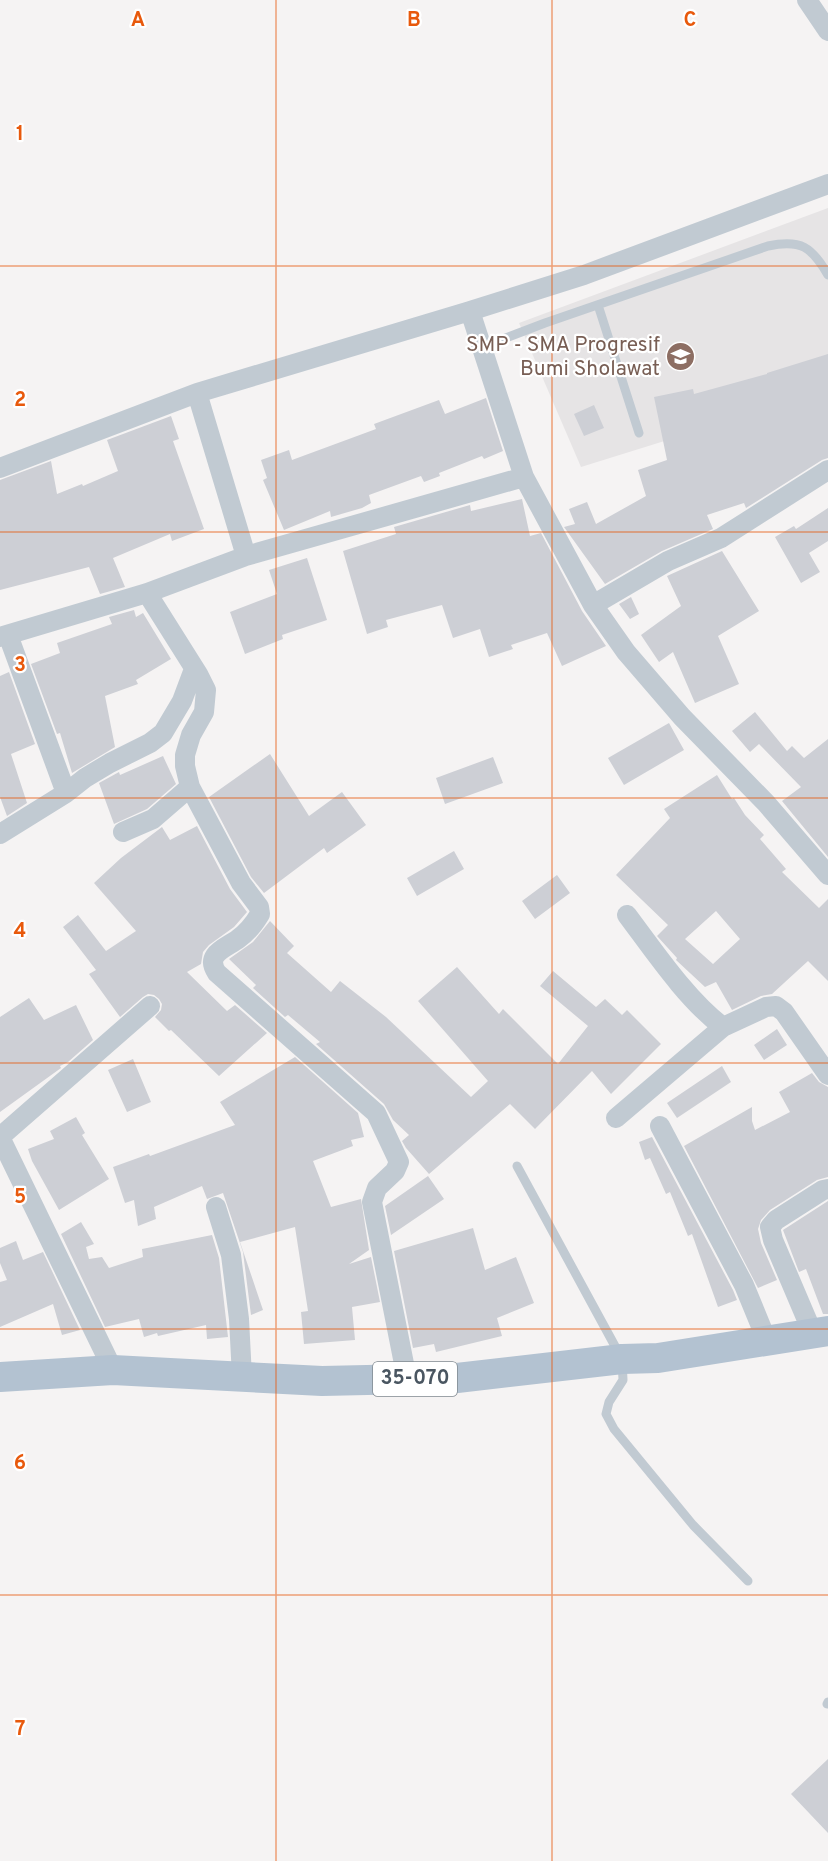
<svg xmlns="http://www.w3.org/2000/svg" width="828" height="1861" font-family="Overpass,sans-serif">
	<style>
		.education { fill: #e6e4e5 }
		.building { fill: #cdcfd5; fill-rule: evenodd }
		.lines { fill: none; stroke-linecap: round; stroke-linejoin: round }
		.lane { stroke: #c1cad2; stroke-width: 9 }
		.street { stroke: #c1cad2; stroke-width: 20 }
		.primary { stroke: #b3c2d1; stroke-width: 30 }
		.grid { fill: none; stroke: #e8590c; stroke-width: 1.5; stroke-opacity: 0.55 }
		.labels { text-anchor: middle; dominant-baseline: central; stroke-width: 4.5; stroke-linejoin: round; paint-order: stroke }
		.shield { fill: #fff; stroke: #808990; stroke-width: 1.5 }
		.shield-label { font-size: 20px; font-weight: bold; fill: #4a5661 }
		.education-label { font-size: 21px; fill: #785e54; stroke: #fff; text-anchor: end }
		.grid-label { font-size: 20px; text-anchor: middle; font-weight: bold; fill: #e8590c; stroke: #fff; stroke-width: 4.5; stroke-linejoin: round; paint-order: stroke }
	</style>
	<rect width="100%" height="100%" fill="#f5f3f3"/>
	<path class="education" d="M828,208V390L581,467L519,323Z"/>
	<path class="building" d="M828,354V458L822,460L746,508L744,503L707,515L713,529L662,551L605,584L564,527L575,524L569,509L587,502L596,524L646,496L638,470L667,460L654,397L693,389L694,394L767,374V373Z
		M486,398L503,451L484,459L482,456L439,473L440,476L424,482L421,476L369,495L371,503L362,508L331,517L330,511L284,530L263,480L267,478L261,460L289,450L292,460L376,429L374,424L439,400L445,414Z
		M594,405L604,428L584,436L574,414Z
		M171,416L179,439L173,441L204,529L172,541L170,534L113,558L125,587L100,594L89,567L0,590V480L51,461L57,494L82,484L83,486L118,471L107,440Z
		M522,499L530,536L541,533L582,611L606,646L562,666L547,633L511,645L513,649L489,657L480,629L453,638L442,605L386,620L388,627L367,634L343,551L396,534L394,527L470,505L471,511Z
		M828,508V541L809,553L820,572L801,583L775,537L794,526L796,529Z
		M722,551L759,611L718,636L739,684L695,703L673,652L659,662L641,635L681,606L667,576Z
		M307,558L327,620L282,635L283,639L245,654L230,612L277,594L269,570Z
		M631,597L639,614L630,619L619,604Z
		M134,610L136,617L143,613L171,659L136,680L138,684L105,696L115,747L72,773L60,733L57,734L31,664L60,653L57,643L112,624L109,617Z
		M9,672L35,744L11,754L27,803L7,816L0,797V676Z
		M755,712L787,751L792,746L804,758L828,739V857L782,801L801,787L759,744L750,752L732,731Z
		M669,723L684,750L624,785L608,758Z
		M270,754L309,816L342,792L366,825L327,853L324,848L264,893L251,877L209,797Z
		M163,756L176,784L147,809L114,824L99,783L119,772L120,775Z
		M493,757L503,783L445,804L436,778Z
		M717,775L732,799L734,798L745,815L764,835L760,839L786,869L782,872L819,908L828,899V981L808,961L772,994L761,996L732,1010L716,982L705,987L676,960L677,958L657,936L668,925L616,875L670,818L664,809ZM716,911L740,939L713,964L685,939Z
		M197,826L230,889L247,912L234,927L209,945L203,952L201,964L187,972L227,1011L235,1005L267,1033L219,1076L171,1030L169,1031L155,1017L161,1010L162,1004L159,999L154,995L148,994L143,997L120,1017L89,974L96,970L63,927L78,915L106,951L136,931L94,883L121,858L162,827L170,840Z
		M454,851L464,869L417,896L407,878Z
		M557,875L570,893L535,919L522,901Z
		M270,921L294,946L287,953L331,992L340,981L386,1017L471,1097L488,1081L418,1001L457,967L499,1014L503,1009L558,1064L588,1026L540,986L553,971L596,1007L605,999L622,1015L627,1010L661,1044L611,1094L592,1071L535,1129L510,1104L429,1174L406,1148L402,1141L409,1135L393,1120L384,1104L316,1044L320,1042L288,1015L285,1017L253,988L256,985L229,959L253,942Z
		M29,998L44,1020L76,1005L93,1040L68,1062L60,1066L61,1068L0,1112V1017Z
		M777,1029L787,1045L764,1060L754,1045Z
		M295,1057L358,1113L364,1137L351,1140L353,1146L313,1161L331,1207L361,1199L369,1250L349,1264L371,1257L380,1302L352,1307L355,1340L304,1344L301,1312L308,1311L295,1227L240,1242L263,1310L251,1315L243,1252L223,1193L207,1199L202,1186L154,1207L156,1219L138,1226L134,1200L125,1203L113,1167L149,1154L150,1156L235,1125L220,1102Z
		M133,1059L151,1102L127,1112L108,1070Z
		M722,1066L731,1082L677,1118L667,1103Z
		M812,1073L819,1082L828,1087V1177L817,1180L770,1210L761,1220L758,1229L761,1243L777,1280L758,1288L684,1146L752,1107V1121L755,1130L790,1112L779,1092Z
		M76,1117L85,1133L82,1135L109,1179L59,1210L32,1161L28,1149L54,1139L50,1131Z
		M652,1137L733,1290L737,1300L718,1307L692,1234L688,1236L670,1192L666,1194L650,1158L645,1160L639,1142Z
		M428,1176L444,1199L391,1235L385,1206Z
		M828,1201V1314H823L806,1269L799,1272L783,1230Z
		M81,1222L94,1244L86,1247L89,1259L102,1257L109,1268L143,1257L142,1249L212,1235L219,1258L228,1337L207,1339L206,1325L158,1336L157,1333L144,1337L139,1319L105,1327L61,1234Z
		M473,1228L485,1270L516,1257L534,1303L497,1318L502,1336L436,1352L434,1344L413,1348L394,1251Z
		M16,1241L23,1260L43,1252L80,1330L62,1335L53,1304L0,1327V1282L7,1280L0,1263V1248Z
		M828,1759V1833L791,1794Z"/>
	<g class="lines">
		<path class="lane" d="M598,305L639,433
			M482,347L545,323L768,246C801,239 812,247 828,275
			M517,1166L622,1359L623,1380L609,1402L606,1414L614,1429L693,1525L748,1581
			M827,1704L828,1702"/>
		<path class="street" d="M807,0L828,31
			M470,311L584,275L828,184
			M197,393L246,556
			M0,468L197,393L470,311L524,477L593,605L626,652L682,717L766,803L828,875
			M593,605L668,561L721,538L828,470
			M8,635L66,793
			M0,637L147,593L246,556L524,477
			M190,787L241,883L259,907L260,914C254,924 248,932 238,939C226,948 204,954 217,973L376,1113L399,1162L395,1171L377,1188L372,1202L407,1379
			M123,832L153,819L190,787L185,766V755L191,735L204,712L206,690L198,674L147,593
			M0,834L66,793L85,778L110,763L150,743L163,733L182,701L194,669
			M627,915C654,951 687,1000 723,1027L766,1007L776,1006L784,1012L828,1075
			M616,1118L723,1027
			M660,1126L744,1285L767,1341
			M0,1137L113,1370
			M0,1137L150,1006
			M216,1207L231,1255L239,1319L242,1377
			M813,1334L773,1240L770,1227L776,1220L823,1190L828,1189"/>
		<path class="primary" d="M0,1377L113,1370L322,1381L457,1378L622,1359L658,1358L828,1331"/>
	</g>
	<path class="grid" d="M276,0V1861M552,0V1861M0,266H828M0,532H828M0,798H828M0,1063H828M0,1329H828M0,1595H828"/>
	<defs>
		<symbol id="school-disc" viewBox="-11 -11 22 22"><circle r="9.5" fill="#8d6e63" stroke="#fff"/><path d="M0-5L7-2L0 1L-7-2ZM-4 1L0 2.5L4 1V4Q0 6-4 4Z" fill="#fff"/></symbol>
	</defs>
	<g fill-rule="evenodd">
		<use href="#school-disc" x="664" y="340" width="33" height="33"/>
	</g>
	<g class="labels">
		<rect class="shield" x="373" y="1362" width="84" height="34" rx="4.5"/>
		<g class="shield-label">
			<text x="415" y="1379">35-070</text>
		</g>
		<g class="education-label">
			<text x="660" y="345">SMP - SMA Progresif<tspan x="660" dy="24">Bumi Sholawat</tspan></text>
		</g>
	</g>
	<g class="grid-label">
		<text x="138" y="26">A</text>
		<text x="414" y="26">B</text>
		<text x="690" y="26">C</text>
		<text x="20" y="140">1</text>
		<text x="20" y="406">2</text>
		<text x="20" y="671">3</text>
		<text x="20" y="937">4</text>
		<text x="20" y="1203">5</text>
		<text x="20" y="1469">6</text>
		<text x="20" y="1735">7</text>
	</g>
</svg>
